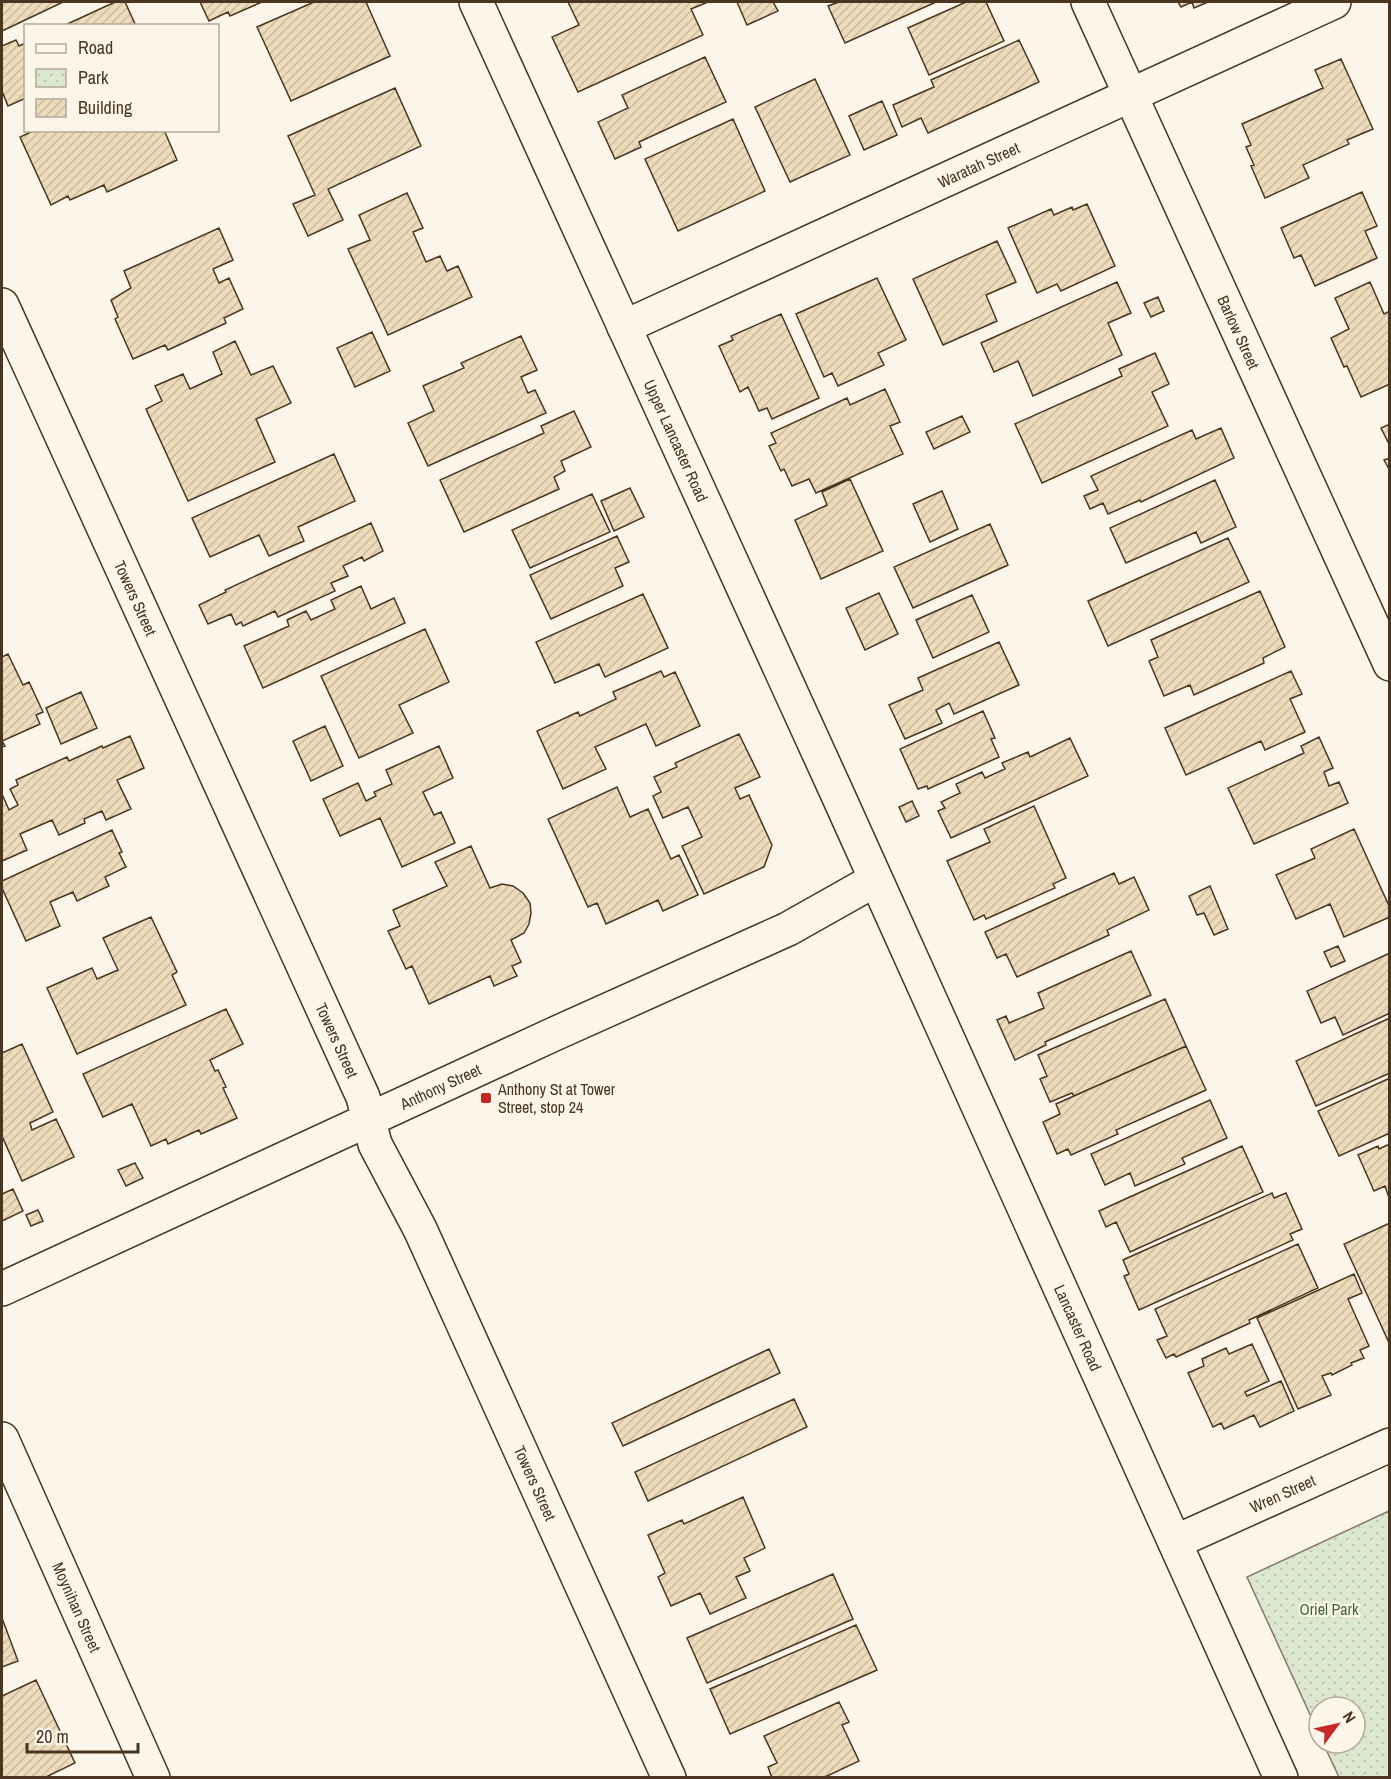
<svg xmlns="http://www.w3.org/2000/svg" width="1391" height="1779" font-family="'Archivo Narrow',sans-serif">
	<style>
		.park { fill: url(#park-dots); stroke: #887966; stroke-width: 1.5 }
		.building { fill: url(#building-hatch); stroke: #4a3520; stroke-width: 1.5 }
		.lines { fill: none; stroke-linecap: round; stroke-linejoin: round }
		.minor-casing { stroke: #4a3520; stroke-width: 36 }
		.minor { stroke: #fbf6e9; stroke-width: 33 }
		.poi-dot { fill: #c62828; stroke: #fbf6e9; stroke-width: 2 }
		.labels { text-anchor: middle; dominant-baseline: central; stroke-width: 4.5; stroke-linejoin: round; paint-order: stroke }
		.street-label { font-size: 16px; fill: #4a3520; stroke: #fbf6e9 }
		.poi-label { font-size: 16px; fill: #4a3520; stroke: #fbf6e9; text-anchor: start }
		.park-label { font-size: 16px; fill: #436837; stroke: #fbf6e9 }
	</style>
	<defs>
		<pattern id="park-dots" width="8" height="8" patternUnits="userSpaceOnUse" patternTransform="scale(1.5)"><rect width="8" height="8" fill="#dce7d0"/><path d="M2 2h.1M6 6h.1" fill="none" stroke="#bec7b2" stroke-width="1.8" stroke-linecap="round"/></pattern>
		<pattern id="building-hatch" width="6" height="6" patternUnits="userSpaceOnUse" patternTransform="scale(1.5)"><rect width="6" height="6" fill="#ecdcbc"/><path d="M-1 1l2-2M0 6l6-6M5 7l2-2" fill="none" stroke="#ccbda1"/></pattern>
	</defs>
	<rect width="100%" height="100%" fill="#fbf6e9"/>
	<path class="park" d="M1389,1511V1777H1339L1323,1743H1355V1707H1319V1734L1247,1577Z"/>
	<path class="building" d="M2,2H60L61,3L2,31Z
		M115,2H125L136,26H63Z
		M200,2H262L230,16L228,12L209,21Z
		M314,2H366L390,56L291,101L257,27Z
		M568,2H708L691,9L703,35L578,92L552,37L579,25Z
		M737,2H773L778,11L747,25Z
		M839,2H936L845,43L828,6Z
		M966,2H986L1004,41L929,75L908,28Z
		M1178,2H1208L1194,8L1192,2L1181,7Z
		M16,40L19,46L26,43V98L8,106L2,91V46Z
		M1019,40L1039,82L928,133L921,118L902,127L893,105L934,87L931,80Z
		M705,57L726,102L639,142L641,147L615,159L598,122L628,108L622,95Z
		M1341,59L1373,129L1347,140L1349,144L1303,165L1309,178L1265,198L1251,166L1254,165L1246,147L1251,145L1242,124L1323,88L1315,70Z
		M815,79L850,155L790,182L755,107Z
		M395,88L421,146L328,189L343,220L308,236L293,204L315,195L288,136Z
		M882,101L897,135L864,150L849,116Z
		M733,119L765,191L678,231L645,159Z
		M35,130H164L177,160L107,192L104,185L70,200L68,196L51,205L20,137Z
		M1362,192L1377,226L1365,231L1377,258L1315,286L1301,255L1294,258L1281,228Z
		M407,193L423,228L413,232L426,262L440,256L447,271L458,266L472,297L388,335L348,249L370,240L359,215Z
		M1087,204L1115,266L1061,291L1057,284L1037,293L1008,228L1051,209L1054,215L1072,207L1073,210Z
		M219,228L233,260L213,269L219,283L229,278L243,309L224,318L226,323L168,350L165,345L133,359L115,319L118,317L111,300L131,288L124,271Z
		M997,241L1016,282L986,295L997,321L943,345L913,279Z
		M877,278L906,340L878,353L884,365L838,386L832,373L824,377L796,314Z
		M1117,282L1131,313L1108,323L1122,355L1033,396L1018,361L994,372L981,343Z
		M1370,282L1384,314L1390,311V384L1361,397L1347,366L1344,367L1331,338L1349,329L1335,298Z
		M1158,297L1164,311L1151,317L1144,303Z
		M781,314L819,398L772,419L767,408L759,411L748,387L740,392L719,346L733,340L731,336Z
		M372,332L390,371L355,387L337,348Z
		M521,336L537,370L521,377L528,393L535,390L546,413L428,466L408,423L434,411L423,386L464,368L461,363Z
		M235,341L251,375L273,366L291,403L256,419L275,462L188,501L146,409L162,401L155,386L183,374L190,389L222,374L213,352Z
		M1155,353L1169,384L1152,392L1168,426L1042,483L1015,424L1122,376L1119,369Z
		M885,389L900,422L890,426L903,454L816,493L809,479L792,486L784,469L781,471L769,446L776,443L771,433L847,398L850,405Z
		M574,411L591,447L561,461L565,471L554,477L559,489L464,532L440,480L544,433L541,426Z
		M962,416L970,432L934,449L926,432Z
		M1390,424V446L1381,428Z
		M1221,428L1234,458L1141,502L1140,500L1108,514L1103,503L1090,509L1084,496L1098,490L1091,476L1192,430L1196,439Z
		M334,454L355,501L298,527L304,541L269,556L259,535L210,557L192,518Z
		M1390,458V471L1384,460Z
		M850,479L883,551L821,579L795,520L827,505L822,492Z
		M1215,480L1236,527L1201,543L1196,532L1126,563L1110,528Z
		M630,488L644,517L614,531L601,501Z
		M942,491L958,529L930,542L913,504Z
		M592,494L610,532L530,568L512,530Z
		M371,523L383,551L364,561L362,557L343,566L348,576L331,583L335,591L278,617L275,611L243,626L241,622L236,625L231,614L208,624L199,605L226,592L225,590Z
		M990,524L1008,565L913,608L894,567Z
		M617,536L629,562L615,568L623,586L551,619L530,575Z
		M1228,538L1249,582L1108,646L1088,601Z
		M361,586L371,609L394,598L405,623L263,688L244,646L289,626L287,620L306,611L311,620L335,609L331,600Z
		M1260,591L1285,647L1263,658L1264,663L1194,695L1190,685L1164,696L1149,661L1158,657L1151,640Z
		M879,593L898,634L865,650L846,608Z
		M643,594L668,648L605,677L599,664L555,683L536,642Z
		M972,595L989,632L933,658L916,620Z
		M425,629L449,682L399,705L413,733L359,758L321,676Z
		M999,642L1019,685L954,714L949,703L936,710L942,723L905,739L889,705L923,690L918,678Z
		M8,654L23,685L29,682L43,712L36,715L40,724L2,741L5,746L2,747V657Z
		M661,671L664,677L675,672L700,726L656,746L646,724L595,747L606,769L563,789L537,731L578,712L580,716L616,699L613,692Z
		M1291,671L1302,694L1290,699L1305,732L1265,750L1261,741L1186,775L1165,728Z
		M81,692L97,728L61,744L46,708Z
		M983,711L995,738L991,739L999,757L928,789L927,786L918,789L900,749Z
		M325,726L343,766L311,781L293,741Z
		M739,734L760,777L735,788L740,799L749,795L772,845L764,867L704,894L682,846L702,837L688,807L663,818L653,796L661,792L654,777L677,767L675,763Z
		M130,736L144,768L117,780L131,809L106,820L102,811L84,819L85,823L59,835L52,820L20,834L27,850L2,861V794L9,810L18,805L10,789L18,785L16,780L67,757L69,761L102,746L103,748Z
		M1319,737L1333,768L1324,772L1329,786L1339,782L1348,803L1254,844L1228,788L1304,753L1301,746Z
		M1070,738L1088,776L951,838L938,811L945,808L941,802L960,793L956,784L982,772L985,778L1005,769L1002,763L1028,752L1030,757Z
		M439,746L453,778L423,792L434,815L441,812L455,843L402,867L380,818L340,836L323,799L358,783L366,801L376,796L374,792L392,784L386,770Z
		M617,787L630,817L648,809L671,859L679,855L698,895L663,911L658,900L606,924L597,903L588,907L548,819Z
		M912,801L919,816L906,822L899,807Z
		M1034,806L1066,878L1053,884L1055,888L986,919L984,915L974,920L947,861L990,842L984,829Z
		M1354,829L1390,908V917L1344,937L1330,904L1296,919L1276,875L1315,858L1311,849Z
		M112,830L122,852L119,853L126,867L105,877L109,886L77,901L73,892L50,902L60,926L26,941L2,888V881Z
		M471,846L490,888L502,884L513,886L523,893L530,903L531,913L529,924L524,933L511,940L521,962L512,966L517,976L494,986L490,976L429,1004L412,966L406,969L388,931L400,926L393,910L447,886L435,862Z
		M1114,873L1119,884L1134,877L1149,910L1107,930L1109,935L1017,977L1006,954L997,958L985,932Z
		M1210,886L1228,929L1214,935L1204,913L1197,915L1189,896Z
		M151,917L177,972L172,975L186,1005L77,1054L47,988L92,968L97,979L118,970L103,938Z
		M1338,946L1345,961L1331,967L1324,952Z
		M1131,951L1151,995L1045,1042L1046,1045L1015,1060L997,1020L1006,1016L1009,1023L1044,1008L1038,993Z
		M1390,953V1013L1343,1035L1335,1017L1321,1023L1307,991Z
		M1165,999L1186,1046L1074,1096L1072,1093L1050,1102L1040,1079L1047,1076L1038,1055Z
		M226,1009L243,1044L210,1060L215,1071L218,1070L226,1087L223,1088L237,1118L201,1134L199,1130L168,1144L166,1139L151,1146L132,1104L103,1117L83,1074Z
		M1390,1018V1073L1316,1106L1296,1061Z
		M22,1044L53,1112L30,1123L32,1130L56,1119L74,1157L22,1181L2,1136V1053Z
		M1186,1046L1206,1090L1116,1130L1118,1134L1071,1155L1068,1149L1057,1154L1043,1122L1060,1114L1056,1104Z
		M1390,1078V1133L1339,1156L1318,1111Z
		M1210,1100L1227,1138L1182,1158L1185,1164L1135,1186L1130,1173L1105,1185L1091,1154Z
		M1390,1144V1194L1388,1195L1385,1186L1374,1191L1358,1155L1378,1146L1379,1149Z
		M1242,1146L1263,1192L1130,1252L1116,1222L1106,1227L1099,1211Z
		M135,1163L143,1178L126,1186L118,1170Z
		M13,1189L23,1211L2,1221V1194Z
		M1272,1193L1274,1198L1286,1193L1302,1229L1290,1234L1293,1240L1139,1310L1124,1276L1129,1274L1123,1260Z
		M38,1210L43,1221L31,1226L26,1215Z
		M1390,1223V1345L1344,1244Z
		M1298,1244L1318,1288L1249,1320L1250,1323L1176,1357L1174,1354L1166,1358L1157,1340L1167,1336L1155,1309Z
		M1354,1274L1362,1293L1348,1299L1369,1346L1360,1350L1364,1358L1351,1363L1352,1365L1332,1375L1331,1373L1322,1376L1331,1395L1298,1409L1257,1318Z
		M1252,1344L1269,1381L1245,1392L1247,1396L1281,1381L1294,1411L1260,1427L1254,1415L1224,1429L1221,1423L1213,1427L1188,1373L1204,1366L1202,1359L1226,1348L1229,1354Z
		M769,1349L780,1373L623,1446L612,1423Z
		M794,1399L807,1427L648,1501L635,1472Z
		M743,1497L765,1548L744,1558L750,1571L736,1577L746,1598L710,1614L700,1593L671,1606L658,1577L665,1573L648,1535L682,1520L684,1524Z
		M833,1574L853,1619L707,1683L687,1638Z
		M2,1618L18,1661L2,1667Z
		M856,1625L877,1670L730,1734L710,1689Z
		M36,1680L75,1763L44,1778H2V1696Z
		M839,1702L849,1722L842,1725L859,1761L823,1778H772L768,1767L777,1763L764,1736Z"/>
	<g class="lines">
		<defs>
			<g id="minor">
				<path id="s1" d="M476,2L837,793L1281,1778"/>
				<path id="s2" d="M1088,2L1390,664"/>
				<path id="s3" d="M2,305L363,1097L375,1144L420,1229L669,1778"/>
				<path id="s4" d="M624,327L1334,2"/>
				<path id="s5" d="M2,1289L552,1035L788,929L875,880"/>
				<path id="s6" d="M2,1439L153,1778"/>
				<path id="s7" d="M1175,1542L1390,1445"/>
			</g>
		</defs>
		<use href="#minor" class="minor-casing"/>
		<use href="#minor" class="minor"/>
	</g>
	<rect class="poi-dot" x="480" y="1092" width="12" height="12" rx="3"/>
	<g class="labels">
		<g class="street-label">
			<text stroke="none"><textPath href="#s4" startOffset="390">Waratah Street</textPath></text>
			<text stroke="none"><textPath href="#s2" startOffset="363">Barlow Street</textPath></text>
			<text stroke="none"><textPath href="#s1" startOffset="482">Upper Lancaster Road</textPath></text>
			<text stroke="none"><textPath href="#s3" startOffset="322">Towers Street</textPath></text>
			<text stroke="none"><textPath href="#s3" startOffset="808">Towers Street</textPath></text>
			<text stroke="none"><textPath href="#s5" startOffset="483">Anthony Street</textPath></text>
			<text stroke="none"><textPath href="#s1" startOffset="1456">Lancaster Road</textPath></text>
			<text stroke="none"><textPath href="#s3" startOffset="1294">Towers Street</textPath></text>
			<text stroke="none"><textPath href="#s7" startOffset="118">Wren Street</textPath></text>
			<text stroke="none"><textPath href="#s6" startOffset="184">Moynihan Street</textPath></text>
		</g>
		<g class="poi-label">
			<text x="498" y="1089">Anthony St at Tower<tspan x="498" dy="18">Street, stop 24</tspan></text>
		</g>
		<g class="park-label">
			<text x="1329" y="1609">Oriel Park</text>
		</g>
	</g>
	<rect width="1391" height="1779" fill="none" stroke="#4a3520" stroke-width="6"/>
	<rect x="24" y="24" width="195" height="108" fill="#fbf6e9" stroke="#b4a999" stroke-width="1.5"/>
	<rect x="36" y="44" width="30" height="9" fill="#fbf6e9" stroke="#b4a999" stroke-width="1.5"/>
	<text x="78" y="54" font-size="18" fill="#4a3520">Road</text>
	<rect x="36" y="69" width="30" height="18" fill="url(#park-dots)" stroke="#b4a999" stroke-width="1.5"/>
	<text x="78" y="84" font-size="18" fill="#4a3520">Park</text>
	<rect x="36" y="99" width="30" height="18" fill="url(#building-hatch)" stroke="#b4a999" stroke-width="1.5"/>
	<text x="78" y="114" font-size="18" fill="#4a3520">Building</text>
	<g transform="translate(1337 1725) rotate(57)"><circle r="28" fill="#fbf6e9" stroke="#b4a999" stroke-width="1.5"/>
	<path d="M0-4.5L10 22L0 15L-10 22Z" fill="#c62828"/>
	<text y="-9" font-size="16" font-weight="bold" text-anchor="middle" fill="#4a3520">N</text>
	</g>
	<path d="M27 1743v9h111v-9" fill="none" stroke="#4a3520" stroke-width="3"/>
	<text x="36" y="1743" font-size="18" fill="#4a3520" stroke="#fbf6e9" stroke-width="4.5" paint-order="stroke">20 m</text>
</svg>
